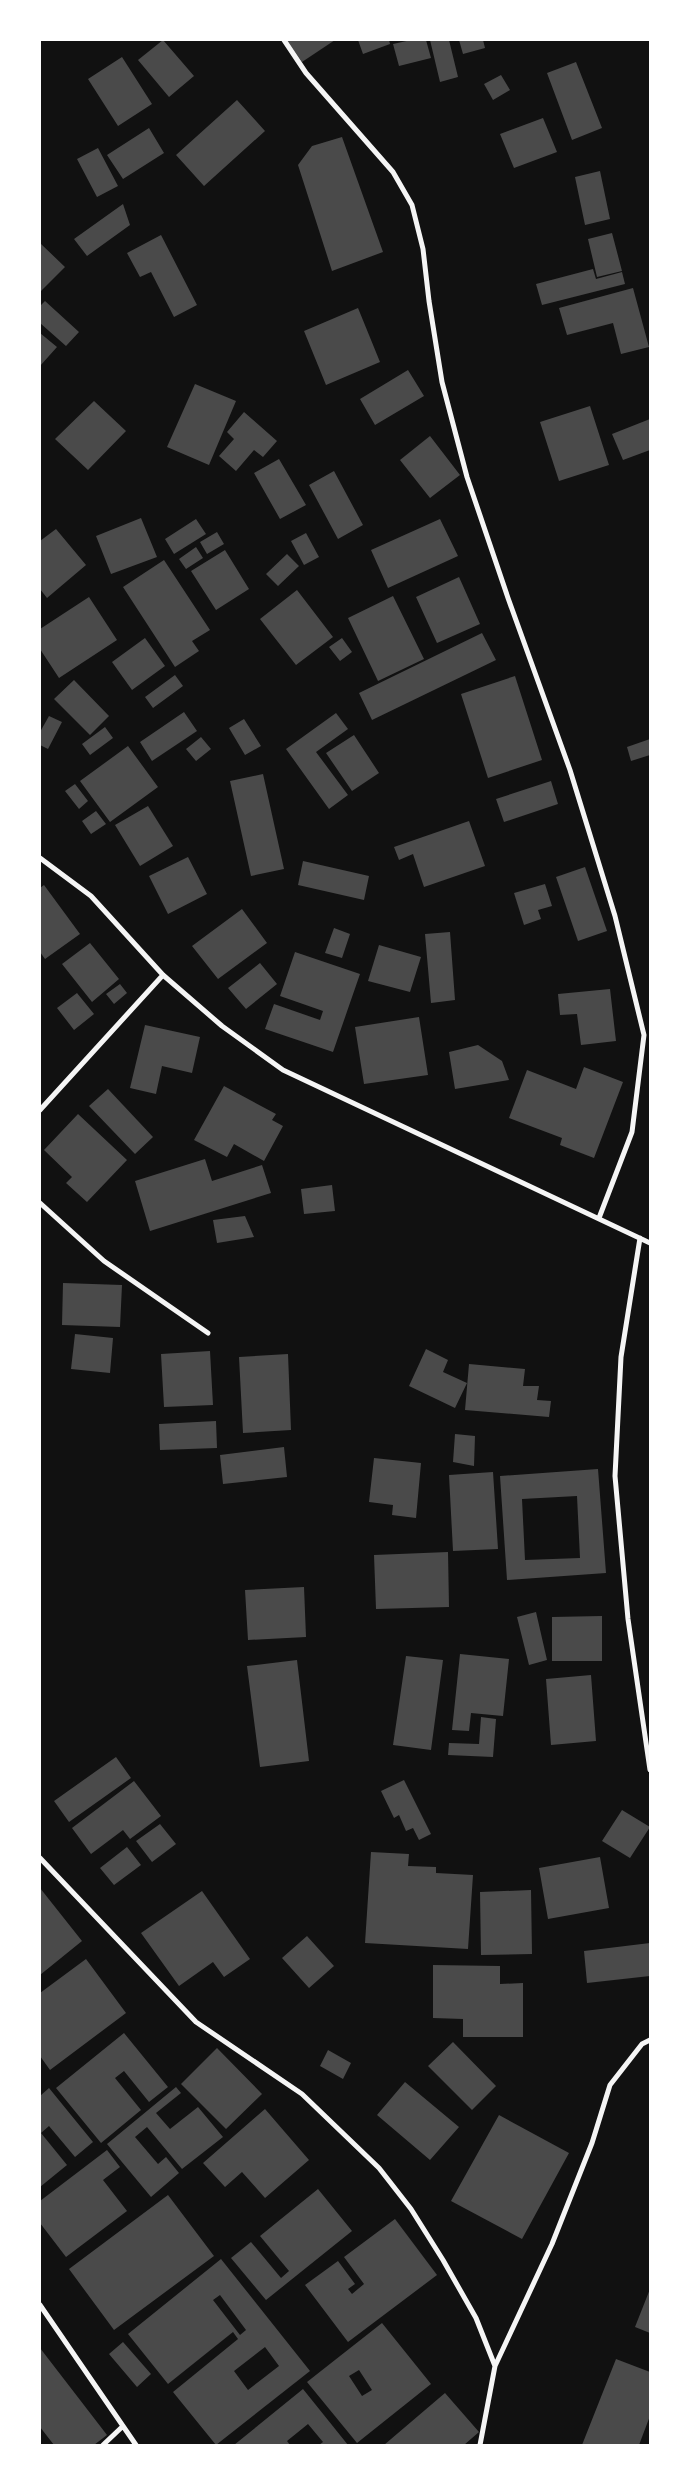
<svg xmlns="http://www.w3.org/2000/svg" width="690" height="2485" font-family="'Crimson Pro',serif">
	<style>
		.building { fill: #4a4a4a; fill-rule: evenodd }
		.lines { fill: none; stroke-linecap: round; stroke-linejoin: round }
		.minor { stroke: #f5f5f5; stroke-width: 5 }
	</style>
	<rect width="100%" height="100%" fill="#111"/>
	<path class="building" d="M163,40L194,76L169,97L138,60Z
		M287,40H335L302,62Z
		M358,40H389L390,44L363,54Z
		M411,40H426L431,58L399,66L393,44Z
		M430,40H449L458,77L440,82Z
		M459,40H483L485,48L463,54Z
		M122,57L152,104L118,126L88,79Z
		M576,62L602,128L572,140L547,73Z
		M501,75L510,90L493,100L484,84Z
		M237,100L265,131L204,186L176,155Z
		M543,118L557,152L514,168L500,134Z
		M149,128L164,153L123,179L107,155Z
		M342,137L383,252L332,271L298,165L312,146Z
		M98,148L118,186L97,197L77,159Z
		M600,171L610,219L585,225L575,177Z
		M123,204L130,225L87,256L74,239Z
		M612,233L622,271L597,277L588,239Z
		M161,235L197,305L174,317L151,272L140,277L127,253Z
		M40,243L65,267L40,292Z
		M593,269L596,279L622,272L625,284L542,305L536,284Z
		M633,288L649,347L621,354L613,323L567,335L559,308Z
		M45,301L79,332L66,346L40,323V306Z
		M358,308L380,362L326,385L304,331Z
		M40,333L57,347L40,366Z
		M408,370L424,396L375,425L360,399Z
		M195,384L236,401L209,465L167,447Z
		M94,401L126,431L88,470L55,439Z
		M590,406L609,465L559,481L540,422Z
		M244,412L277,441L263,457L254,450L236,471L219,456L234,439L227,432Z
		M650,419V450L623,460L612,434Z
		M430,436L460,475L430,498L400,460Z
		M279,459L306,505L280,519L254,473Z
		M334,471L363,525L338,539L309,485Z
		M141,518L157,557L111,574L96,536Z
		M196,519L206,534L174,554L165,539Z
		M440,519L458,556L388,588L371,550Z
		M56,529L86,565L47,598L40,589V541Z
		M217,532L224,544L207,554L200,542Z
		M306,533L319,557L304,565L291,541Z
		M196,547L203,558L186,569L179,559Z
		M225,550L249,589L216,610L191,571Z
		M287,554L299,566L278,586L266,574Z
		M164,560L210,630L192,641L199,651L175,667L123,587Z
		M459,577L480,624L437,643L416,597Z
		M297,590L333,637L296,665L260,619Z
		M393,596L424,659L378,681L348,618Z
		M89,597L117,640L59,678L40,649V629Z
		M482,633L496,660L372,720L359,693Z
		M145,638L165,666L132,690L112,662Z
		M342,638L352,652L340,661L329,647Z
		M175,675L183,686L153,708L145,697Z
		M515,676L542,760L488,778L461,694Z
		M74,680L109,716L90,735L54,699Z
		M184,712L197,731L152,761L140,742Z
		M336,713L348,729L316,752L348,795L329,809L286,749Z
		M49,716L62,722L48,749L40,745V732Z
		M244,719L261,746L245,755L229,728Z
		M105,727L113,738L90,755L82,744Z
		M354,735L379,773L352,791L326,753Z
		M201,737L211,749L196,761L186,749Z
		M650,739V755L631,761L627,747Z
		M128,746L158,787L110,822L80,781Z
		M263,774L284,869L251,876L230,781Z
		M551,781L558,804L504,822L496,799Z
		M75,784L88,801L79,809L65,791Z
		M148,806L173,846L140,866L115,825Z
		M96,811L106,824L91,834L82,821Z
		M469,821L485,866L424,887L413,854L399,860L394,847Z
		M188,857L207,894L168,914L149,876Z
		M303,861L369,876L364,900L298,885Z
		M585,867L607,931L578,941L556,877Z
		M545,884L552,906L538,910L541,919L524,925L514,893Z
		M44,885L80,934L45,959L40,952V888Z
		M242,909L267,943L218,979L192,946Z
		M334,928L350,934L342,958L325,953Z
		M450,932L455,1000L431,1003L425,934Z
		M90,943L119,979L92,1002L62,964Z
		M379,945L421,957L410,992L368,981Z
		M295,952L360,974L333,1052L265,1029L274,1004L320,1020L323,1011L280,996Z
		M260,963L277,984L246,1009L228,988Z
		M120,984L127,993L114,1004L106,994Z
		M610,989L616,1041L581,1045L577,1014L560,1015L558,994Z
		M77,993L94,1014L74,1030L57,1008Z
		M419,1017L428,1075L364,1084L355,1027Z
		M145,1025L200,1037L192,1073L162,1066L156,1094L130,1088Z
		M478,1045L502,1061L509,1080L455,1089L449,1052Z
		M584,1067L623,1082L594,1158L560,1145L562,1138L509,1118L527,1070L576,1089Z
		M224,1086L276,1114L272,1120L283,1126L264,1161L234,1144L227,1157L194,1140Z
		M108,1089L153,1137L135,1154L89,1106Z
		M78,1114L127,1160L87,1202L66,1183L72,1177L44,1150Z
		M205,1159L212,1181L262,1165L271,1193L150,1231L135,1181Z
		M332,1185L335,1211L304,1214L301,1189Z
		M245,1216L254,1237L217,1243L213,1220Z
		M63,1283L122,1285L120,1327L62,1325Z
		M75,1334L113,1338L110,1373L71,1369Z
		M426,1349L448,1360L443,1372L467,1383L455,1408L409,1386Z
		M210,1351L213,1405L164,1407L161,1354Z
		M288,1354L291,1430L243,1433L239,1357Z
		M469,1364L525,1369L523,1386H539L537,1400L551,1401L549,1417L465,1410Z
		M216,1421L217,1448L160,1450L159,1424Z
		M455,1434L475,1436L474,1466L453,1462Z
		M284,1447L287,1477L223,1484L220,1455Z
		M374,1458L421,1463L416,1518L392,1515L393,1505L369,1502Z
		M598,1469L606,1573L507,1580L500,1476ZM577,1496L580,1558L525,1560L522,1499Z
		M493,1472L498,1549L453,1551L449,1475Z
		M448,1552L449,1607L376,1609L374,1555Z
		M304,1587L306,1637L248,1640L245,1590Z
		M536,1612L547,1660L529,1665L517,1617Z
		M602,1616V1661H552V1617Z
		M460,1654L509,1659L503,1716L471,1713L469,1731L452,1730Z
		M406,1656L443,1660L431,1750L393,1745Z
		M297,1660L309,1761L260,1767L247,1666Z
		M591,1675L596,1741L551,1745L546,1679Z
		M481,1717L496,1719L493,1757L448,1755L449,1743L479,1744Z
		M116,1757L131,1778L69,1822L54,1801Z
		M404,1780L431,1834L419,1840L413,1828L406,1831L399,1815L394,1818L381,1791Z
		M134,1781L161,1816L130,1839L123,1830L91,1854L72,1828Z
		M622,1810L650,1827L630,1858L602,1841Z
		M160,1824L176,1844L152,1862L136,1841Z
		M127,1847L141,1865L114,1885L100,1868Z
		M371,1852L409,1854L408,1866L436,1867V1873L473,1875L468,1949L365,1943Z
		M600,1857L609,1908L548,1919L539,1868Z
		M40,1888L82,1941L40,1975Z
		M531,1890L532,1954L481,1955L480,1892Z
		M202,1891L250,1959L224,1977L213,1962L179,1986L141,1933Z
		M307,1936L334,1966L309,1988L282,1958Z
		M650,1943V1976L587,1983L584,1951Z
		M86,1959L126,2013L50,2070L40,2056V1993Z
		M433,1965L500,1966V1984L523,1983V2037H463V2019L433,2018Z
		M124,2033L168,2087L149,2102L124,2071L115,2078L141,2110L101,2143L56,2088Z
		M453,2042L496,2086L472,2110L428,2066Z
		M217,2048L262,2094L226,2129L181,2084Z
		M328,2050L351,2063L343,2079L320,2066Z
		M405,2082L459,2127L430,2160L377,2115Z
		M176,2087L181,2093L156,2113L170,2129L198,2107L223,2137L182,2169L147,2127L135,2137L158,2164L166,2157L179,2173L151,2197L107,2144Z
		M49,2088L93,2142L75,2157L49,2126L41,2133L67,2165L40,2187V2096Z
		M265,2109L309,2160L265,2198L242,2172L225,2187L203,2163Z
		M499,2115L569,2153L522,2239L451,2201Z
		M107,2150L120,2167L103,2180L127,2211L66,2257L40,2223V2201Z
		M318,2189L352,2231L266,2300L231,2258L251,2242L281,2278L289,2271L260,2236Z
		M168,2195L214,2256L114,2330L69,2269Z
		M395,2219L437,2275L348,2342L305,2285L338,2261L355,2284L348,2289L352,2294L364,2284L344,2257Z
		M221,2259L310,2371L216,2445L173,2392L238,2339L233,2332L168,2384L128,2334ZM220,2295L246,2330L240,2335L213,2300ZM265,2347L279,2366L248,2390L234,2371Z
		M650,2289V2333L635,2327Z
		M382,2323L431,2384L357,2443L307,2382ZM359,2370L372,2390L362,2396L349,2376Z
		M123,2342L151,2374L137,2387L109,2354Z
		M40,2348L107,2435L94,2445H54L40,2427Z
		M616,2359L650,2372V2416L639,2445H582Z
		M303,2389L348,2445H319L323,2442L308,2424L287,2441L290,2445H234Z
		M445,2393L479,2432L464,2445H384Z"/>
	<g class="lines">
		<path class="minor" d="M284,40L306,73L393,172L412,205L423,249L429,301L442,382L467,477L508,598L570,770L615,916L644,1035L632,1132L599,1218
			M40,858L91,896L163,975L222,1026L283,1070L650,1243
			M40,1110L163,975
			M40,1203L104,1261L208,1333
			M640,1238L621,1357L615,1476L628,1619L650,1770
			M40,1858L196,2022L302,2094L379,2168L411,2209L443,2260L476,2318L495,2366
			M40,2305L136,2445
			M103,2445L122,2427
			M480,2445L495,2366L552,2244L592,2143L610,2085L642,2044L650,2040"/>
	</g>
	<rect width="690" height="2485" fill="none" stroke="#ffffff" stroke-width="82"/>
</svg>
